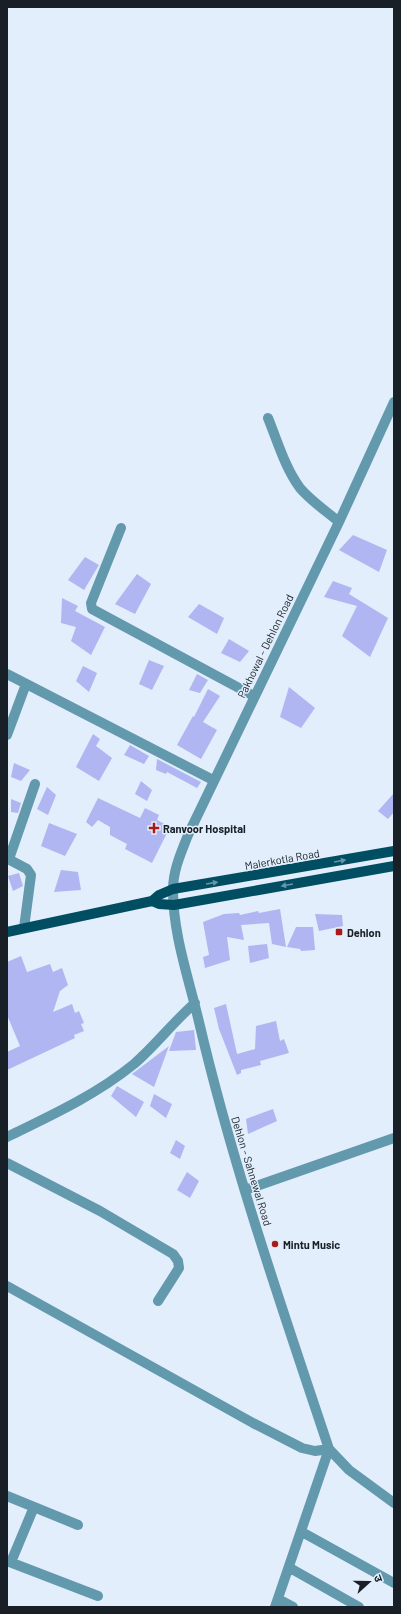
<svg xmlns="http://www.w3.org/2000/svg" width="401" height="1614" font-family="Barlow,'Noto Sans Devanagari',sans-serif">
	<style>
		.building { fill: #afb6f1 }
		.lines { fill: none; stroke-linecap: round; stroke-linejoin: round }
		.minor { stroke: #6399ad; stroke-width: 10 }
		.major { stroke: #014e63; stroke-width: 10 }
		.oneway { fill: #6696a7 }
		.poi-dot { fill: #ab1918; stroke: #e2eefb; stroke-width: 1.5 }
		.labels { text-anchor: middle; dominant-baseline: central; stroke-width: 3; stroke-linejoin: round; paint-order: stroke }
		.street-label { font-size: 11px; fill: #181f26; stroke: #e2eefb }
		.poi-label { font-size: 11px; font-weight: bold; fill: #181f26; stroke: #e2eefb; text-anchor: start }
	</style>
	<rect width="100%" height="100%" fill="#e2eefb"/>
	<path class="building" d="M353,535L387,550L379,572L339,550Z
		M85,557L99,565L84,590L68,580Z
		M137,574L151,584L135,614L115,604Z
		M333,581L352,588L349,594L388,618L370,657L342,636L357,606L324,597Z
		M62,598L78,606L75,611L105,627L91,655L71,641L76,627L61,623Z
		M199,604L224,618L217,634L188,617Z
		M229,639L249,651L240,662L221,653Z
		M149,660L164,666L152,690L139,684Z
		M83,666L97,673L89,692L76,681Z
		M197,674L208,680L200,693L189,690Z
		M289,687L315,708L301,728L280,717Z
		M208,689L220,696L203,722L217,730L201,759L177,745L193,716L194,717Z
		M93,734L100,739L96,746L112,758L99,781L76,767Z
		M130,745L149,756L144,764L124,755Z
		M157,759L201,782L197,788L167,772L166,774L156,770Z
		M14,763L30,770L21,781L11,777Z
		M141,781L152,790L147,801L135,794Z
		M47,787L56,795L48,815L37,809Z
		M394,793V812L388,819L378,811Z
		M98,798L140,818L145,808L159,815L157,820L170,827L152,863L125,849L127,844L110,835V827L98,820L92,827L86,822Z
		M11,799L21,803L18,813L11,812Z
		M49,823L77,834L65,856L41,846Z
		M61,870L78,872L81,890L54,892Z
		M19,873L23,886L13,891L8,876Z
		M280,909L286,947L272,944L269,923L241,925L244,940L227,937L230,960L205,968L203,957L209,955L203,922L224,914L239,913L240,915L258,911L259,913Z
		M315,914L342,915L343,926L319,931Z
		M296,927H313L315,950L301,951L300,949L287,947Z
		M267,944L269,958L250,963L248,946Z
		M21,956L27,972L50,964L53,972L62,968L68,985L60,991L53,1012L72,1004L75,1013L79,1011L84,1023L81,1024L84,1031L74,1035L75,1038L7,1070V1052L20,1046L7,1015V962Z
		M226,1004L237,1054L255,1049L256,1026L276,1021L280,1041L284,1039L289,1053L260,1061L261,1065L241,1070V1073L237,1075L219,1029L214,1008Z
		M194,1030L196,1050L169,1051L176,1032Z
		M169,1046L154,1087L132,1074Z
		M117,1086L144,1102L136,1117L111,1096Z
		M154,1094L172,1104L166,1118L150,1106Z
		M273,1109L277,1121L248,1134L246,1119Z
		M176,1140L185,1146L180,1159L170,1153Z
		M187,1172L199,1181L190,1198L177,1190Z"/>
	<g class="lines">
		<path class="minor" d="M394,402L339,522L188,835C181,853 173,870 173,890C173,935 189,979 199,1022C233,1167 282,1308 329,1449L349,1470L394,1503
			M268,418C277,440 285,468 300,488C311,501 326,511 339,522
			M121,528L91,603L92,609L254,696
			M7,674L213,780
			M7,735L26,684
			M24,928L31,875L27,869L10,860V856L35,784
			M7,1137C50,1116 96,1095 134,1064C156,1045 173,1022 195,1003
			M7,1163L100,1211L173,1254L178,1261L179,1268L158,1301
			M245,1190L394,1138
			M7,1286L253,1423L302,1448L315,1451L329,1449
			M7,1496L78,1525
			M302,1532L394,1583
			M7,1561L98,1596
			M11,1562L34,1507
			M290,1568L359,1607
			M278,1599L293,1607
			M275,1607L329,1449"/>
		<path class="major" d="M152,901L159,904L174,905L394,866
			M7,932L152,901L159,895L173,889L394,851"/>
	</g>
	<defs><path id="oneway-solid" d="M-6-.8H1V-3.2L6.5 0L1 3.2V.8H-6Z"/></defs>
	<g class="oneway">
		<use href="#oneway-solid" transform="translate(340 861) rotate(-10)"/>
		<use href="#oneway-solid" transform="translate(212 883) rotate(-9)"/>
		<use href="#oneway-solid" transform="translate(287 885) rotate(170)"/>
	</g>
	<g class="poi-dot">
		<path d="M152 822h4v4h4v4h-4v4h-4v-4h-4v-4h4z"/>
		<rect x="335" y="928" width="8" height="8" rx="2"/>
		<circle cx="275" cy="1244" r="4"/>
	</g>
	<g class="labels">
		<g class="street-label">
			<text transform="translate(265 646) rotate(-64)">Pakhowal - Dehlon Road</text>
			<text transform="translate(282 859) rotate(-10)">Malerkotla Road</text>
			<text transform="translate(252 1171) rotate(73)">Dehlon - Sahnewal Road</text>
		</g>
		<g class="poi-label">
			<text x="163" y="828">Ranvoor Hospital</text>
			<text x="347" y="932">Dehlon</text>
			<text x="283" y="1244">Mintu Music</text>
		</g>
	</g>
	<rect width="401" height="1614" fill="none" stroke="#181f26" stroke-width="16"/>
	<g transform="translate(369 1582) rotate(69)" stroke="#e2eefb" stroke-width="3" paint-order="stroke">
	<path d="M0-3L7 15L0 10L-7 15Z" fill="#181f26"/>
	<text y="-6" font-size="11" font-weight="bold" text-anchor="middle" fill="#181f26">उ</text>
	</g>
</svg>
